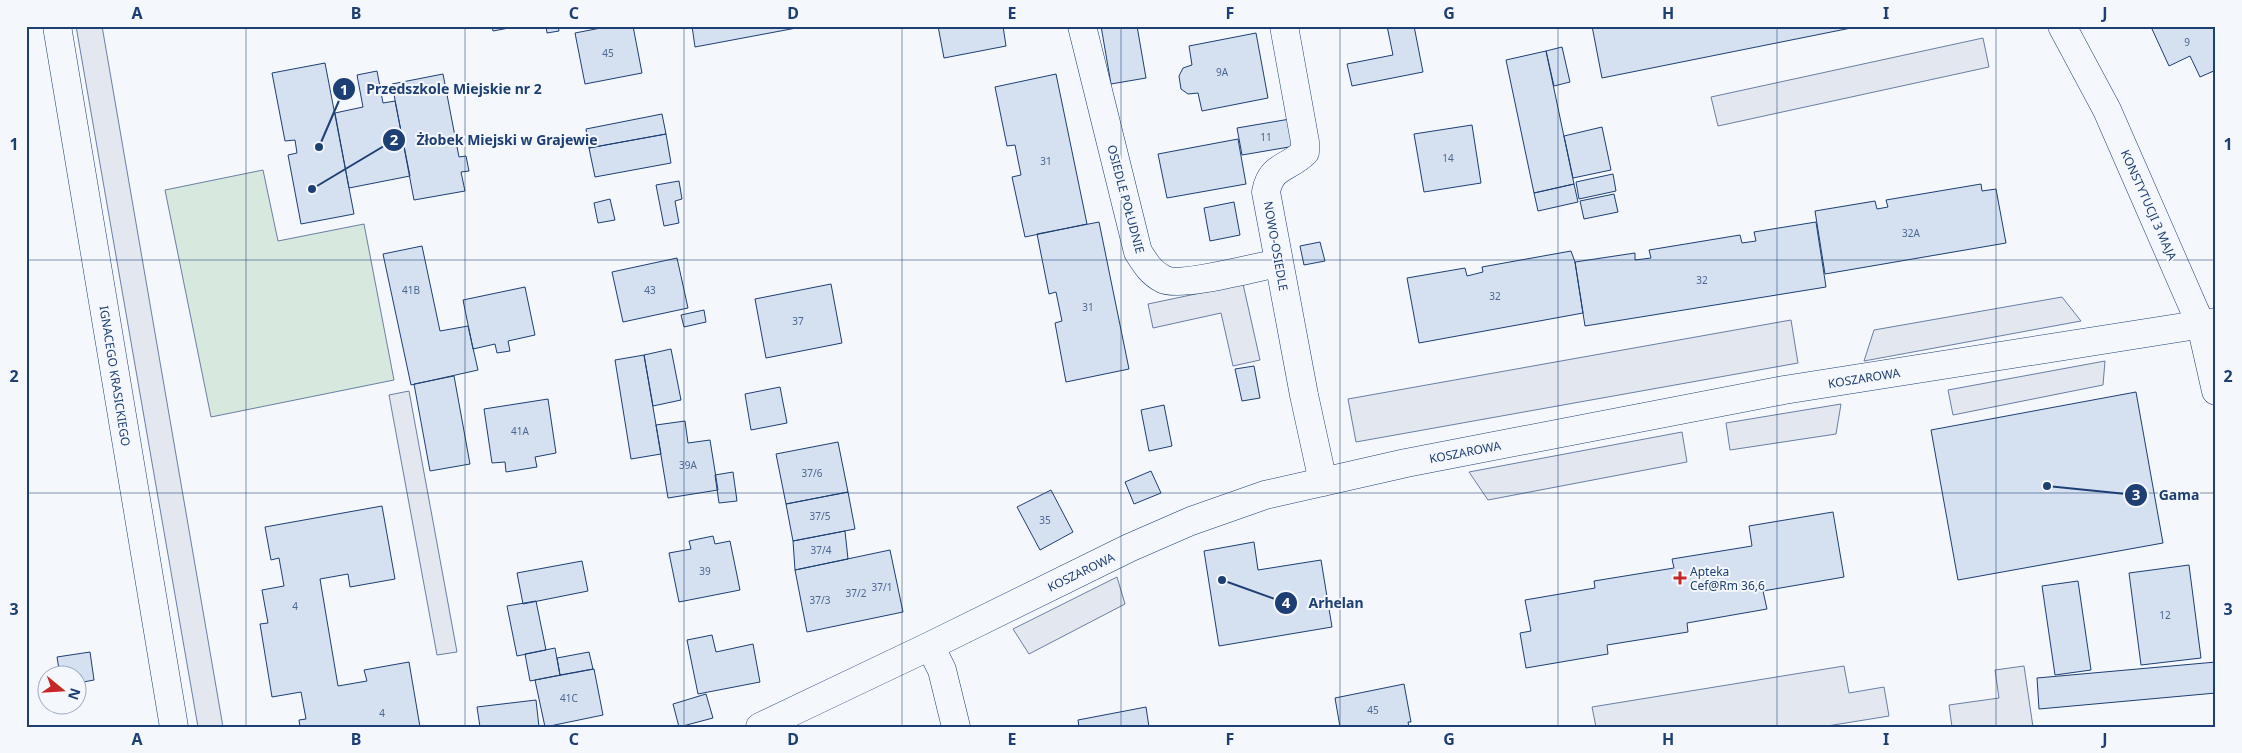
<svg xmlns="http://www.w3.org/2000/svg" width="2242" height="753" font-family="'Noto Sans',sans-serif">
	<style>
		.green { fill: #d7e8df; stroke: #687fa3 }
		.parking { fill: #e3e8f0; stroke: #687fa3 }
		.building { fill: #d5e0f0; stroke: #1d3f73 }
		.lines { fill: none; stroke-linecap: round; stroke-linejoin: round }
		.minor-casing { stroke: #1d3f73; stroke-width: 29 }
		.minor { stroke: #f4f7fb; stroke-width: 28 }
		.grid { fill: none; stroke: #1d3f73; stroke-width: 1; stroke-opacity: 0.55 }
		.poi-dot { fill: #c62828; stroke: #f4f7fb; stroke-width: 2 }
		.labels { text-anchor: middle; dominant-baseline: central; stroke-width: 4; stroke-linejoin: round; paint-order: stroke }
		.number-label { font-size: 10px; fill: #4b6792 }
		.street-label { font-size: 12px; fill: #1d3f73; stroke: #f4f7fb }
		.poi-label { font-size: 12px; fill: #1d3f73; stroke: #f4f7fb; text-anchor: start }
		.leader { fill: none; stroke: #1d3f73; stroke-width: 2 }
		.callout-dot { fill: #1d3f73; stroke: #f4f7fb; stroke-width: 2 }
		.mark-label { font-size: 15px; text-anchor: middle; font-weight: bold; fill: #fff }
		.callout-label { font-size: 14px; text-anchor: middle; font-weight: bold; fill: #1d3f73; stroke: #f4f7fb; stroke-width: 4; stroke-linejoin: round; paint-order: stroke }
		.neatline { fill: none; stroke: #1d3f73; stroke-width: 2 }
		.grid-label { font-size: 16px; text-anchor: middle; font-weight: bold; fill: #1d3f73 }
	</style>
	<rect width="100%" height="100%" fill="#f4f7fb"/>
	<path class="green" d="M263,170L278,241L364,224L394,380L211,417L165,190Z"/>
	<path class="parking" d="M76,26H102L223,727H198Z
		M1983,38L1989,67L1718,126L1711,97Z
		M1243,284L1260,360L1233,366L1221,313L1153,328L1148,304Z
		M2062,297L2081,321L1864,361L1874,330Z
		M1791,320L1798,363L1356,442L1348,399Z
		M2105,361L2103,385L1953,415L1948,390Z
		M409,391L457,652L437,655L389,395Z
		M1841,404L1836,434L1730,450L1726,423Z
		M1682,432L1687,462L1488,500L1469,472Z
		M1117,577L1125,604L1029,654L1013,629Z
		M1844,666L1849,693L1884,687L1889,716L1821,727H1596L1592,707Z
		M2024,666L2033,727H1952L1949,705L1999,698L1995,670Z"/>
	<path class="building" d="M492,26H509V28L493,31Z
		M546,26H558L559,31L547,33Z
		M611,26H633L642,73L585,84L575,33Z
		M692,26H807L695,47Z
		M938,26H1003L1006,46L944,58Z
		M1101,26H1137L1146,78L1111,84Z
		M1387,26H1414L1423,72L1352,86L1347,64L1393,55Z
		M1592,26H1861L1602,78Z
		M2158,26H2216V70L2200,77L2190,56L2169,66L2152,29Z
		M1256,33L1268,98L1202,111L1198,93L1188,94L1181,89L1179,76L1183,68L1192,65L1189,46Z
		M1562,47L1570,82L1554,86L1546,51Z
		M1546,51L1574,184L1534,193L1506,60Z
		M325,63L354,214L301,224L288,155L297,153L295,140L285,141L272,73Z
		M377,71L383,103L395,101L410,176L349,188L335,113L363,107L357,75Z
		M443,74L459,157L466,156L469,171L461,172L465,191L414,200L392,84Z
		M1056,74L1087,224L1025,237L1012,177L1021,175L1015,145L1007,146L995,87Z
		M662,114L666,134L589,148L586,129Z
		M1290,119L1295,146L1242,155L1237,128Z
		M1472,125L1481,183L1424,192L1414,134Z
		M1602,127L1611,170L1573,178L1564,136Z
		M666,134L671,163L595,177L589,148Z
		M1238,139L1246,184L1167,198L1158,154Z
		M1613,174L1616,191L1579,199L1576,182Z
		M679,181L682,199L675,201L679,223L664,226L656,185Z
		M1574,184L1578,202L1538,211L1534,193Z
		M1981,184L1982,191L1996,189L2006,243L1825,274L1815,211L1875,201L1877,209L1888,207L1886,200Z
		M1614,194L1618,212L1584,219L1580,201Z
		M610,199L615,220L598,223L594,203Z
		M1234,202L1240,235L1210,241L1204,208Z
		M1099,222L1129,369L1066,382L1055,323L1062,321L1056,292L1049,294L1037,234Z
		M1816,222L1826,287L1585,326L1575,262L1635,253V260L1651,258L1649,250L1740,235L1742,243L1756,241L1754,232Z
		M1320,242L1325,261L1304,265L1300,246Z
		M422,246L440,331L468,326L478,370L411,385L383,254Z
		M1571,251L1575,262L1583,313L1419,343L1407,278L1465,268L1467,276L1483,272L1482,267Z
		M677,258L688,308L623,322L612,272Z
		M831,284L842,343L766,358L755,299Z
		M525,287L535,335L508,341L510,351L497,353L495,344L473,349L463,300Z
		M704,310L706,322L684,327L681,315Z
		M671,349L681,400L653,406L644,355Z
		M644,355L661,454L631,459L615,360Z
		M1254,366L1260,398L1242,401L1235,369Z
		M454,376L470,464L430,471L414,384Z
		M780,387L787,423L751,430L745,394Z
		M2136,392L2163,543L1958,580L1931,430Z
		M548,399L556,453L535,457L537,467L506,472L505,462L492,463L484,409Z
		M1164,405L1172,446L1149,451L1141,410Z
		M685,421L688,443L710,440L718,490L668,498L656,425Z
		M838,442L848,492L786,504L776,454Z
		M1151,471L1161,493L1134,504L1125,482Z
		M733,472L737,501L719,503L715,475Z
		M1051,490L1073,532L1040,550L1017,507Z
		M848,492L855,529L793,541L786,504Z
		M382,506L395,579L350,587L348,574L320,579L338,686L367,681L364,670L409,662L420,727H300L299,720L306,719L301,692L272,697L260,624L268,623L262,590L284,586L279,558L271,560L265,527Z
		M1833,512L1844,577L1763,591L1767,609L1687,623L1688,632L1607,645L1608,654L1526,668L1520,633L1531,631L1525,600L1595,588L1594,581L1674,568L1672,559L1752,546L1749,526Z
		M845,531L848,559L795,570L793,541Z
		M713,536L715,544L730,541L740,590L679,602L669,553L691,549L689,541Z
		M1254,542L1258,570L1321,560L1332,627L1219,646L1204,551Z
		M890,550L903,612L807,632L795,570Z
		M582,561L588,591L523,604L517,573Z
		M2189,565L2201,658L2141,665L2129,573Z
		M2078,581L2091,670L2055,675L2042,586Z
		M536,601L546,650L517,656L507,606Z
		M712,635L716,652L753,644L760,682L698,694L687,640Z
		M555,648L560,675L530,681L525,654Z
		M90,652L94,680L78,683V676H60L57,657Z
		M589,652L593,669L560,675L557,658Z
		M2216,662V693L2039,709L2037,678Z
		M594,669L603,715L545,727L535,680Z
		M1404,684L1411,722H1408L1409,727H1340L1335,698Z
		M706,694L713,718L679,727L673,704Z
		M536,700L539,727H480L477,707Z
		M1146,707L1149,727H1079L1078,720Z"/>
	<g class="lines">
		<defs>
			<path id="minor" d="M57,26L174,727
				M1082,26L1138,252C1145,263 1151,273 1163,279C1179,288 1257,267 1278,263
				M1284,26L1305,142V152C1288,169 1271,165 1266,192L1304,395L1323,482
				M2062,26L2107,110L2201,325L2216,391
				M930,646L942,670L956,727
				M760,727L930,646L1129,548L1191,521L1265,495L1406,463L1784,390L2216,322"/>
		</defs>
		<use href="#minor" class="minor-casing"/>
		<use href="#minor" class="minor"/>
	</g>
	<path class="grid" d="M246,26V727M465,26V727M684,26V727M902,26V727M1121,26V727M1340,26V727M1558,26V727M1777,26V727M1996,26V727M26,260H2216M26,493H2216"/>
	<path class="poi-dot" d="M1677.5 570.5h5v5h5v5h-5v5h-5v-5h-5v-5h5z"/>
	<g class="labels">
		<g class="number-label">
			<text x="2187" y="42">9</text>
			<text x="608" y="53">45</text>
			<text x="1222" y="72">9A</text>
			<text x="1266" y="137">11</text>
			<text x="1448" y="158">14</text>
			<text x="1046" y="161">31</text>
			<text x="1911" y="233">32A</text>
			<text x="1702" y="280">32</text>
			<text x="411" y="290">41B</text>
			<text x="650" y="290">43</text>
			<text x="1495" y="296">32</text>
			<text x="1088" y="307">31</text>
			<text x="798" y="321">37</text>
			<text x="520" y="431">41A</text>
			<text x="688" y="465">39A</text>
			<text x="812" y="473">37/6</text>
			<text x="820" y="516">37/5</text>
			<text x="1045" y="520">35</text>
			<text x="821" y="550">37/4</text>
			<text x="705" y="571">39</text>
			<text x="882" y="587">37/1</text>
			<text x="856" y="593">37/2</text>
			<text x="820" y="600">37/3</text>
			<text x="295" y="606">4</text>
			<text x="2165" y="615">12</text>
			<text x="569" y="698">41C</text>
			<text x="1373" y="710">45</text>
			<text x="382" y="713">4</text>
		</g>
		<g class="street-label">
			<text transform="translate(1126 199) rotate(75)">OSIEDLE POŁUDNIE</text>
			<text transform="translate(2149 205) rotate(66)">KONSTYTUCJI 3 MAJA</text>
			<text transform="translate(1276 246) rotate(80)">NOWO-OSIEDLE</text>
			<text transform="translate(115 376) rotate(81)">IGNACEGO KRASICKIEGO</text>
			<text transform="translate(1864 378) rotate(-9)">KOSZAROWA</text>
			<text transform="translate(1465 452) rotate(-11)">KOSZAROWA</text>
			<text transform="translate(1081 572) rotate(-26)">KOSZAROWA</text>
		</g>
		<g class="poi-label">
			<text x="1690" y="571">Apteka<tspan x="1690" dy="14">Cef@Rm 36,6</tspan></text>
		</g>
	</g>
	<path class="leader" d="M319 147L344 89M312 189L394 140M2047 486L2136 495M1222 580L1286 603"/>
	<g class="callout-dot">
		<circle cx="319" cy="147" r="5"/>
		<circle cx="312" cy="189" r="5"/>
		<circle cx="2047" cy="486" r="5"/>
		<circle cx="1222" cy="580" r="5"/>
		<circle cx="344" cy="89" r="12"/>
		<circle cx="394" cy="140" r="12"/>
		<circle cx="2136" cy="495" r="12"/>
		<circle cx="1286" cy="603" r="12"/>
	</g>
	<g class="mark-label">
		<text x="344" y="95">1</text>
		<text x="394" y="145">2</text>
		<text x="2136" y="500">3</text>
		<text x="1286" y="608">4</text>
	</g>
	<g class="callout-label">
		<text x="454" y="94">Przedszkole Miejskie nr 2</text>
		<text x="507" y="145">Żłobek Miejski w Grajewie</text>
		<text x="2179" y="500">Gama</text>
		<text x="1336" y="608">Arhelan</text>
	</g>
	<rect width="2242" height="753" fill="none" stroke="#f4f7fb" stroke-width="55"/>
	<g transform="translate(62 690) rotate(108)"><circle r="24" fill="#f4f7fb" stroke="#9eadc5"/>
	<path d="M0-4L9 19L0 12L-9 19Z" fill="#c62828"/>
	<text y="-8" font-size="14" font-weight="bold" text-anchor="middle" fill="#1d3f73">N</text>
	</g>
	<rect x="28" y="28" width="2186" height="698" class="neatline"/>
	<g class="grid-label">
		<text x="137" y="19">A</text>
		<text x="356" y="19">B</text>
		<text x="574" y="19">C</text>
		<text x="793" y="19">D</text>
		<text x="1012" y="19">E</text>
		<text x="1230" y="19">F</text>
		<text x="1449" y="19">G</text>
		<text x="1668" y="19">H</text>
		<text x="1886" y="19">I</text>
		<text x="2105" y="19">J</text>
		<text x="14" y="150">1</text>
		<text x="2228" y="150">1</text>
		<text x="14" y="382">2</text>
		<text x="2228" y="382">2</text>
		<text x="14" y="615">3</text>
		<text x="2228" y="615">3</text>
		<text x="137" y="745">A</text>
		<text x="356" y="745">B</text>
		<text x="574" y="745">C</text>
		<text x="793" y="745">D</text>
		<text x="1012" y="745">E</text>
		<text x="1230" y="745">F</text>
		<text x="1449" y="745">G</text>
		<text x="1668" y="745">H</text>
		<text x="1886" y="745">I</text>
		<text x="2105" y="745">J</text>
	</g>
</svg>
